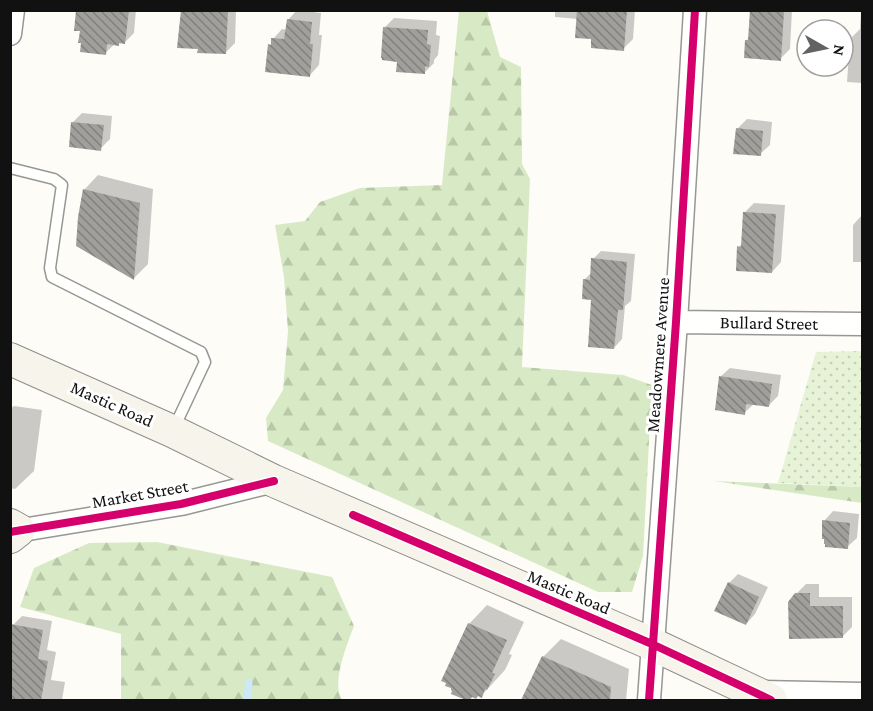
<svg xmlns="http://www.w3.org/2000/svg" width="873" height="711" font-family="'Crimson Pro',serif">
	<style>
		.grass { fill: url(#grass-dots) }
		.forest { fill: url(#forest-firs) }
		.shadow { fill: #0003 }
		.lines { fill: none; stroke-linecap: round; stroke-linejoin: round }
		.stream { stroke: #cde8f7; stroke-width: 7 }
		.building { fill: url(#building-back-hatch) }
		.lane-casing { stroke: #979795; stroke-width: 13 }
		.street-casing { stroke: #979795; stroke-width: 25 }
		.secondary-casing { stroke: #8e8d8b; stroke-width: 34 }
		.lane { stroke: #fffffe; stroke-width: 10 }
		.street { stroke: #fffffe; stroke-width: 22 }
		.secondary { stroke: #f6f4eb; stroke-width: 32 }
		.cycleway-casing { stroke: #fff; stroke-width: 11 }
		.cycleway { stroke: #d6006c; stroke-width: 8 }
		.labels { text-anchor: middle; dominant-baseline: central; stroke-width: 6; stroke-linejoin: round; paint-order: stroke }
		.street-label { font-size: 18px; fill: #111; stroke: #fff }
	</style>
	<defs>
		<pattern id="grass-dots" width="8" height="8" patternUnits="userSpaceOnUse" patternTransform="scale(1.5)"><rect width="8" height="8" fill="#e7f3d7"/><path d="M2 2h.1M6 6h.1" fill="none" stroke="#c5cfb8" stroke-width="1.8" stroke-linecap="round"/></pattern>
		<pattern id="forest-firs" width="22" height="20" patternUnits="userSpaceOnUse" patternTransform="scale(1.5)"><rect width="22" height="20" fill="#d8eac5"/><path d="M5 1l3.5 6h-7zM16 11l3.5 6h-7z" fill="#b8c8a8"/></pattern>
		<pattern id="building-back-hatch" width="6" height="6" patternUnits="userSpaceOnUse" patternTransform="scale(1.5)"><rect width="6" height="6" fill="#a19f9c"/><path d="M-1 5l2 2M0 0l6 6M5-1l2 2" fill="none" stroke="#82807e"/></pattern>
	</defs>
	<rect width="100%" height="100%" fill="#fdfcf7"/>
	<path class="grass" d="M862,351V487L778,483L816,352Z"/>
	<path class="forest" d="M459,11H487L500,57L521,67L522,164L530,179L522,367L623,375L652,385L643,556L632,592H598L268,441L266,418L283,390L288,331L284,277L275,225L305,221L320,202L360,188L442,185Z
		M714,481L862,487V503Z
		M157,542L332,577L354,626C347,645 331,683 342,700H121V634L20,607L34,568L89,543Z"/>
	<path class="shadow" d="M78,10H136L134,33L124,43L115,44L105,53L81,30Z
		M182,10H236L235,43L225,53L199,48Z
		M297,10L321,13L319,35H322L319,65L310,75L270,45L273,42V39L282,29L287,30L288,20Z
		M555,10H635L633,39L623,49L593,37L578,19L555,17Z
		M752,10H792L790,49L780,59L746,41L750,37Z
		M862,11V83L847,82L850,39L860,29L861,12Z
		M394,18L437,21L436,35L440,36L438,55L434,60V63L424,73L399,60L385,27Z
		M82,113L112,116L110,139L100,149L73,122Z
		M747,119L772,122L770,145L760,154L737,129Z
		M98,175L153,189L148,264L134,278L77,245L84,190Z
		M754,203L785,205L781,262L772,272L739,247L742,243L744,213Z
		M862,215V262H853V225Z
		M601,251L635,254L631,301L625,306L622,339L614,348L584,280L592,272L593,259Z
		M730,368L781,375L778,396L768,406L754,404L744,413L720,377Z
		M14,406L42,410L34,471L15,489L10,488V409Z
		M833,511L859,514L857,538L847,547L824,521Z
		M738,574L768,587L755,614L746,624L729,583Z
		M806,584H819V597H852V627L843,636L796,594Z
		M487,605L524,622L509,654L512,655L505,670L481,696L469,624Z
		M22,616L52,621L47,650L56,652L51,680L65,682L62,700H10V639L13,625Z
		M561,639L629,669L626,700H522L543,657Z"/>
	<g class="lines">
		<path class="stream" d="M247,700L249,682"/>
	</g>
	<path class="building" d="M76,10H129L125,44L119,43V46L107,44L106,55L80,52L81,43H78L80,31H74Z
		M181,10H228L226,54L197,53L198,49L177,48Z
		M577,10H627L624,51L591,48V39L575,38Z
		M750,10L784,11L781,61L744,58L745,40H748Z
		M287,19L312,22L310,44H313L310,77L265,72L268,44L271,45V38L284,39Z
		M383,27L428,30L427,44L431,45L429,67L425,66V74L396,72L397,62L382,60V58H381Z
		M71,122L104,125L101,151L69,147Z
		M736,128L763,131L761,156L733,154Z
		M83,189L140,203L134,280L76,246L78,217Z
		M743,212L776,214L772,273L736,271L737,246L741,247Z
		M591,258L627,262L623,310H618L614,349L588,347L591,300L582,299L583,279L590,280Z
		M719,376L772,384L769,407L746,404L745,415L715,410Z
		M822,520L850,523L848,549L825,547V544H824V539H822Z
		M728,582L759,597L746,625L714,611Z
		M795,593H810V606H843V638L789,639L788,602Z
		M468,623L507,640L492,673L495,674L487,690L485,689L482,698L478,696L476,699L472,697L470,700H466L451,694L452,691L451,690V688L445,686L446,683L441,681Z
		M10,624L43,630L38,659L48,661L41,700H10Z
		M542,656L611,687L610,700H521Z"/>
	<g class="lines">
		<defs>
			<path id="lane" d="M10,168L54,179L62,185L50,268L52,277L201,352L205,362L174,428"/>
			<path id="street" d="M10,34L13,10
				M676,322L862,324
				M10,532L181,504L274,481
				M756,692L862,694
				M649,700L676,322L695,10"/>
			<path id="secondary" d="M10,359L172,431L274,481L652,644L771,700
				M10,525L19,530L10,537"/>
		</defs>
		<use href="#lane" class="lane-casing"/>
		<use href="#street" class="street-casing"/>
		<use href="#secondary" class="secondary-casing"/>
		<use href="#lane" class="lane"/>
		<use href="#street" class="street"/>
		<use href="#secondary" class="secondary"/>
		<defs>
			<path id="cycleway" d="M353,515L652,644L771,700
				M10,532L181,504L274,481
				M649,700L676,322L695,10"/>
		</defs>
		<use href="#cycleway" class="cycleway-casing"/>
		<use href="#cycleway" class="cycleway"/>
	</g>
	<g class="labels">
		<g class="street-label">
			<text transform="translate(769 323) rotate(1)">Bullard Street</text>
			<text transform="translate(658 355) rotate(-86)">Meadowmere Avenue</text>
			<text transform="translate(112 404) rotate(24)">Mastic Road</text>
			<text transform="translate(140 494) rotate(-10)">Market Street</text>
			<text transform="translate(569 592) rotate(23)">Mastic Road</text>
		</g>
	</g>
	<rect width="873" height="711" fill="none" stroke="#111111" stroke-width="24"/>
	<g transform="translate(825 48) rotate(99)"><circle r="28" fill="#ffffff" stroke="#a0a0a0" stroke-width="1.5"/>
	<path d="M0-4.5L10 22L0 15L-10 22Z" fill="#646362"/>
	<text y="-9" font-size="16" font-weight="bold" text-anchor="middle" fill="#111111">N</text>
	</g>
</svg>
